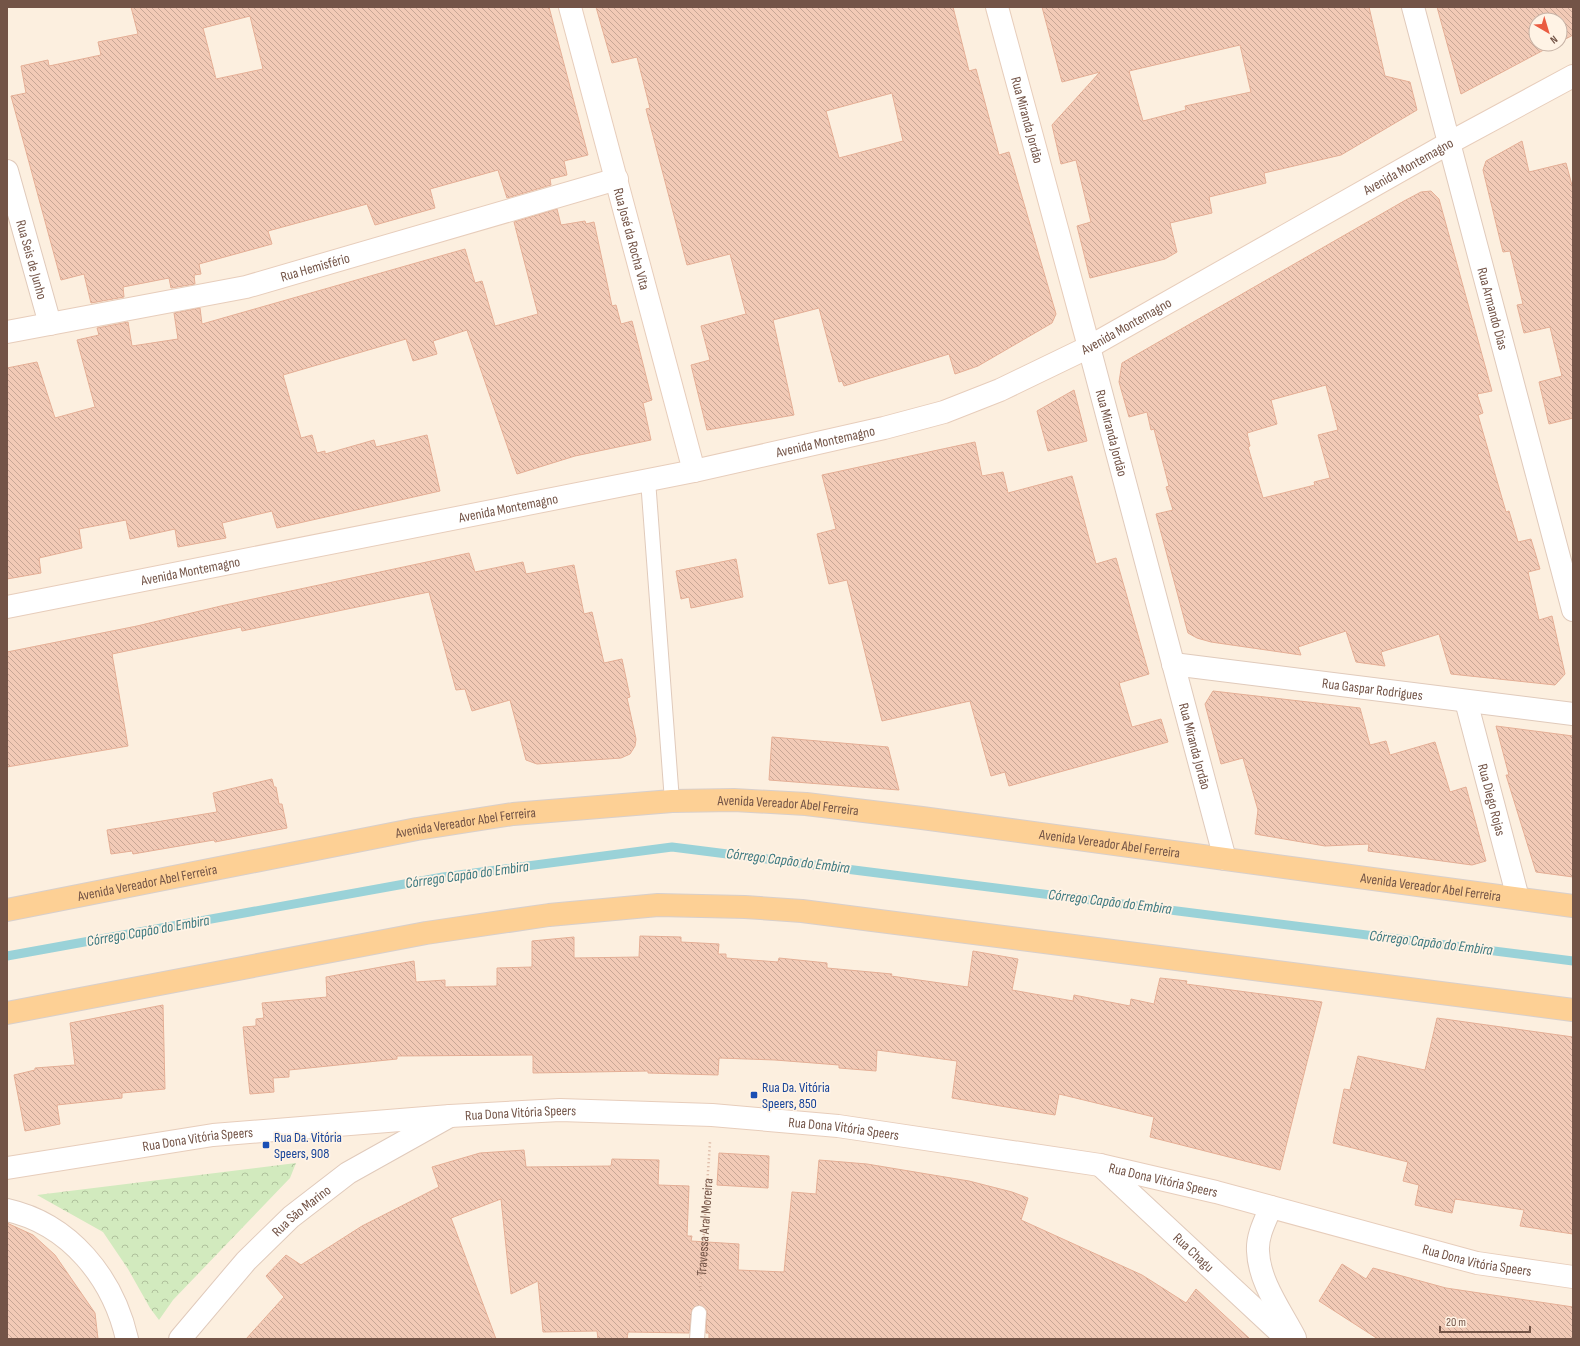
<svg xmlns="http://www.w3.org/2000/svg" width="1580" height="1346" font-family="'Sofia Sans Condensed',sans-serif">
	<style>
		.park { fill: url(#park-crowns) }
		.lines { fill: none; stroke-linecap: round; stroke-linejoin: round }
		.stream { stroke: #9ad2d8; stroke-width: 9 }
		.building { fill: url(#building-back-hatch); stroke: #e5af96; fill-rule: evenodd }
		.lane-casing { stroke: #e0cabb; stroke-width: 16 }
		.street-casing { stroke: #e0cabb; stroke-width: 24 }
		.secondary-casing { stroke: #e7cdbb; stroke-width: 24 }
		.primary-casing { stroke: #d8cfcb; stroke-width: 24 }
		.path { stroke: #d6ae9a; stroke-width: 2.5; stroke-dasharray: 1 3; stroke-linecap: butt }
		.lane { stroke: #fff; stroke-width: 14 }
		.street { stroke: #fff; stroke-width: 22 }
		.secondary { stroke: #fff; stroke-width: 22 }
		.primary { stroke: #fdd095; stroke-width: 22 }
		.transit-dot { fill: #1a4fb4; stroke: #fff3e5; stroke-width: 1.5 }
		.labels { text-anchor: middle; dominant-baseline: central; stroke-width: 3.5; stroke-linejoin: round; paint-order: stroke }
		.street-label { font-size: 14px; fill: #735447; stroke: #fff3e5 }
		.transit-label { font-size: 14px; fill: #164399; stroke: #fff3e5; text-anchor: start }
		.water-label { font-size: 15px; font-style: italic; fill: #3d7980; stroke: #fff3e5 }
	</style>
	<defs>
		<pattern id="park-crowns" width="20" height="18" patternUnits="userSpaceOnUse"><rect width="20" height="18" fill="#d2eabe"/><path d="M2 6a3 3 0 1 1 6 0M12 15a3 3 0 1 1 6 0" fill="none" stroke="#afc09c"/></pattern>
		<pattern id="building-back-hatch" width="6" height="6" patternUnits="userSpaceOnUse"><rect width="6" height="6" fill="#f2cab6"/><path d="M-1 5l2 2M0 0l6 6M5-1l2 2" fill="none" stroke="#c8a796"/></pattern>
	</defs>
	<rect width="100%" height="100%" fill="#fcefdf"/>
	<path class="park" d="M296,1163L290,1178L173,1300L159,1320L150,1308L128,1269L103,1232L37,1195Z"/>
	<g class="lines">
		<path class="stream" d="M7,956L443,877L672,847L1573,961"/>
	</g>
	<path class="building" d="M131,7H549L588,155L564,161L567,175L550,179L551,185L507,198L498,170L430,189L435,208L375,225L367,204L268,231L272,244L199,264L201,274L194,275L195,284L171,288L169,278L123,287L124,297L91,303L84,274L61,280L11,96L26,93L21,66L48,60L49,66L101,55L98,42L138,34ZM250,16L263,69L216,79L203,28Z
		M596,7H953L969,71L976,69L999,155L1009,152L1056,314L1052,323L978,366L955,374L949,354L844,386L842,381L839,382L819,308L773,320L794,415L707,430L691,365L710,360L701,326L746,314L730,254L687,265L646,109L650,108L637,57L612,63ZM892,93L903,141L839,158L826,111Z
		M1042,7H1369L1385,76L1410,82L1417,110L1341,155L1264,173L1266,183L1209,197L1212,213L1170,223L1177,252L1165,259L1090,278L1077,226L1091,222L1076,160L1061,164L1052,125L1100,72L1062,82ZM1240,45L1251,92L1185,106L1186,110L1143,121L1129,71Z
		M1437,7H1573V35L1560,42V20H1536V44H1555L1461,94Z
		M1522,141L1529,172L1566,163L1573,189V418L1549,424L1539,382L1562,376L1550,327L1524,333L1517,305L1523,304L1510,251L1503,252L1483,170L1486,161Z
		M1431,191L1439,199L1492,391L1477,394L1483,413L1478,415L1506,512L1509,511L1518,542L1531,539L1540,569L1528,572L1539,620L1552,616L1565,674L1555,685L1451,674L1439,634L1381,652L1385,666L1356,662L1346,631L1298,647L1301,655L1211,642L1197,638L1188,633L1156,514L1173,510L1166,487L1169,486L1154,429L1151,430L1147,412L1129,417L1119,382L1122,363L1404,201L1421,192ZM1326,385L1338,430L1318,435L1330,478L1314,482L1315,485L1263,498L1248,447L1250,446L1247,433L1277,424L1271,400Z
		M557,209L561,225L585,221L586,224L594,222L612,306L616,305L621,324L632,321L642,360L652,400L643,403L651,440L575,456L517,474L467,330L433,341L437,354L413,361L406,339L283,375L301,438L312,435L317,453L325,451V454L374,440L376,447L427,435L440,491L277,528L272,511L222,523L226,538L178,547L175,529L130,539L126,520L79,529L82,548L39,558L41,573L7,579V368L37,362L55,418L95,407L77,340L99,335L97,328L128,322L132,346L178,339L174,313L200,308L202,324L465,249L475,283L482,281L495,326L538,314L514,222Z
		M1074,390L1087,441L1048,451L1037,411Z
		M975,442L982,476L1003,472L1008,493L1072,476L1096,564L1116,558L1149,674L1119,683L1132,727L1161,719L1168,742L1009,786L1005,772L991,776L970,701L882,721L847,580L829,584L817,534L836,529L822,475Z
		M469,553L475,572L523,562L526,574L574,565L584,614L592,612L604,663L622,659L630,697L627,698L636,739L635,746L630,754L621,758L537,764L526,760L510,700L472,711L465,689L456,690L429,592L242,631L241,627L112,654L128,746L7,767V652L137,626L225,605Z
		M736,559L743,597L691,608L689,597L681,599L676,571Z
		M1213,691L1360,708L1370,745L1386,741L1390,755L1435,742L1450,792L1466,787L1486,861L1472,865L1368,851L1369,844L1325,846L1255,834L1258,810L1243,758L1221,764L1205,704Z
		M1496,726L1573,736V877L1536,872L1506,775H1509Z
		M772,737L888,747L899,790L769,780Z
		M272,779L274,787H276L279,804H282L287,828L215,842L214,840L133,854L132,851L111,854L107,830L217,812L213,793Z
		M640,936L681,937V942L719,944L718,954H726V958L778,962L779,958L827,963V968L892,974L891,976L968,987L973,951L1018,959L1012,990L1073,1001L1074,995L1130,1006L1131,999L1154,1004L1160,978L1187,981L1186,984L1322,1002L1280,1170L1150,1137L1154,1117L1059,1094L1055,1115L952,1098L957,1061L877,1050L876,1071L839,1068V1065L775,1060L719,1058L718,1075L648,1073V1071L533,1073V1055L397,1056V1059L289,1070V1077L273,1078L274,1092L250,1094L243,1027L256,1026V1019L264,1018L262,1003L327,997L326,977L414,961L416,982L445,980V987L497,986V968L532,967V941L574,937V958L639,957Z
		M163,1005L165,1089L122,1093V1098L57,1105L60,1124L25,1131L14,1075L35,1070V1068L75,1065L70,1023Z
		M1437,1018L1573,1037V1234L1520,1226L1524,1210L1455,1199L1452,1213L1415,1205L1419,1185L1403,1181L1408,1162L1333,1143L1344,1089L1350,1090L1358,1056L1425,1070Z
		M524,1150L526,1167L611,1166L612,1159L659,1160L658,1185L689,1186L687,1236H692L691,1241L739,1244L738,1270L784,1272L792,1192L816,1194L819,1160L867,1164L969,1181L1012,1192L1028,1198L1021,1220L1142,1275L1186,1303L1196,1289L1250,1339H709V1333H706L707,1310L699,1305L692,1309L689,1333L628,1332L627,1339H598L597,1331L543,1332L538,1281L511,1294L501,1199L451,1218L496,1339H246L284,1297L266,1276L286,1255L301,1265L362,1226L439,1187L432,1167L480,1153Z
		M719,1153L769,1156L768,1188L717,1185Z
		M7,1223L33,1235L55,1255L95,1313L98,1339H7Z
		M1342,1264L1366,1279L1373,1268L1446,1288L1573,1307V1339H1378L1319,1301Z"/>
	<g class="lines">
		<defs>
			<path id="lane" d="M648,480L672,801
				M697,1339L699,1313"/>
			<g id="street">
				<path id="s2" d="M1413,7L1573,610"/>
				<path id="s3" d="M7,171L50,324"/>
				<path id="s4" d="M1089,347L1225,859"/>
				<path id="s5" d="M1173,664L1573,714"/>
				<path id="s6" d="M1466,701L1518,898"/>
				<path id="s7" d="M1100,1165L1287,1339"/>
				<path d="M1271,1207C1265,1221 1257,1236 1258,1251C1259,1282 1281,1311 1295,1338"/>
				<path d="M7,1210C70,1224 113,1278 127,1339"/>
				<path id="s8" d="M180,1339L246,1261L291,1217L348,1173L450,1116"/>
			</g>
			<g id="secondary">
				<path id="s9" d="M570,7L694,471"/>
				<path id="s10" d="M997,7L1089,347"/>
				<path id="s11" d="M7,332L246,287L617,179"/>
				<path id="s12" d="M7,607L694,471L884,428L944,412L1000,390L1089,347L1449,143L1573,76"/>
				<path id="s13" d="M7,1168L213,1135L450,1116L560,1110L712,1115L838,1126L1100,1165L1216,1192L1477,1263L1573,1277"/>
			</g>
			<g id="primary">
				<path id="s14" d="M7,910L417,829L513,814L672,801L734,800L806,804L922,818L1573,906"/>
				<path d="M7,1013L426,933L549,915L658,905L745,907L802,911L1573,1010"/>
			</g>
		</defs>
		<use href="#lane" class="lane-casing"/>
		<use href="#street" class="street-casing"/>
		<use href="#secondary" class="secondary-casing"/>
		<use href="#primary" class="primary-casing"/>
		<path class="path" id="s1" d="M700,1291L710,1142"/>
		<use href="#lane" class="lane"/>
		<use href="#street" class="street"/>
		<use href="#secondary" class="secondary"/>
		<use href="#primary" class="primary"/>
	</g>
	<g class="transit-dot">
		<rect x="750" y="1091" width="8" height="8" rx="2"/>
		<rect x="262" y="1141" width="8" height="8" rx="2"/>
	</g>
	<g class="labels">
		<g class="street-label">
			<text stroke="none"><textPath href="#s10" startOffset="117">Rua Miranda Jordão</textPath></text>
			<text stroke="none"><textPath href="#s12" startOffset="1483">Avenida Montemagno</textPath></text>
			<text stroke="none"><textPath href="#s9" startOffset="240">Rua José da Rocha Vita</textPath></text>
			<text stroke="none"><textPath href="#s3" startOffset="92">Rua Seis de Junho</textPath></text>
			<text stroke="none"><textPath href="#s11" startOffset="315">Rua Hemisfério</textPath></text>
			<text stroke="none"><textPath href="#s2" startOffset="312">Rua Armando Dias</textPath></text>
			<text stroke="none"><textPath href="#s12" startOffset="1159">Avenida Montemagno</textPath></text>
			<text stroke="none"><textPath href="#s4" startOffset="89">Rua Miranda Jordão</textPath></text>
			<text stroke="none"><textPath href="#s12" startOffset="835">Avenida Montemagno</textPath></text>
			<text stroke="none"><textPath href="#s12" startOffset="511">Avenida Montemagno</textPath></text>
			<text stroke="none"><textPath href="#s12" startOffset="187">Avenida Montemagno</textPath></text>
			<text stroke="none"><textPath href="#s5" startOffset="201">Rua Gaspar Rodrigues</textPath></text>
			<text stroke="none"><textPath href="#s4" startOffset="413">Rua Miranda Jordão</textPath></text>
			<text stroke="none"><textPath href="#s6" startOffset="102">Rua Diego Rojas</textPath></text>
			<text stroke="none"><textPath href="#s14" startOffset="791">Avenida Vereador Abel Ferreira</textPath></text>
			<text stroke="none"><textPath href="#s14" startOffset="467">Avenida Vereador Abel Ferreira</textPath></text>
			<text stroke="none"><textPath href="#s14" startOffset="1115">Avenida Vereador Abel Ferreira</textPath></text>
			<text stroke="none"><textPath href="#s14" startOffset="143">Avenida Vereador Abel Ferreira</textPath></text>
			<text stroke="none"><textPath href="#s14" startOffset="1439">Avenida Vereador Abel Ferreira</textPath></text>
			<text stroke="none"><textPath href="#s13" startOffset="517">Rua Dona Vitória Speers</textPath></text>
			<text stroke="none"><textPath href="#s13" startOffset="841">Rua Dona Vitória Speers</textPath></text>
			<text stroke="none"><textPath href="#s13" startOffset="193">Rua Dona Vitória Speers</textPath></text>
			<text stroke="none"><textPath href="#s13" startOffset="1165">Rua Dona Vitória Speers</textPath></text>
			<text stroke="none"><textPath href="#s8" startOffset="177">Rua São Marino</textPath></text>
			<text stroke="none"><textPath href="#s1" startOffset="64">Travessa Aral Moreira</textPath></text>
			<text stroke="none"><textPath href="#s7" startOffset="128">Rua Chagu</textPath></text>
			<text stroke="none"><textPath href="#s13" startOffset="1489">Rua Dona Vitória Speers</textPath></text>
		</g>
		<g class="transit-label">
			<text x="762" y="1087">Rua Da. Vitória<tspan x="762" dy="16">Speers, 850</tspan></text>
			<text x="274" y="1137">Rua Da. Vitória<tspan x="274" dy="16">Speers, 908</tspan></text>
		</g>
		<g class="water-label">
			<text transform="translate(788 861) rotate(7)">Córrego Capão do Embira</text>
			<text transform="translate(467 875) rotate(-8)">Córrego Capão do Embira</text>
			<text transform="translate(1110 902) rotate(7)">Córrego Capão do Embira</text>
			<text transform="translate(148 931) rotate(-10)">Córrego Capão do Embira</text>
			<text transform="translate(1431 943) rotate(7)">Córrego Capão do Embira</text>
		</g>
	</g>
	<rect width="1580" height="1346" fill="none" stroke="#735447" stroke-width="16"/>
	<g transform="translate(1548 32) rotate(142)"><circle r="19" fill="#fff3e5" stroke="#c7b3a6"/>
	<path d="M0-3L7 15L0 10L-7 15Z" fill="#ea5c41"/>
	<text y="-6" font-size="11" font-weight="bold" text-anchor="middle" fill="#735447">N</text>
	</g>
	<path d="M1440 1326v6h90v-6" fill="none" stroke="#735447" stroke-width="2"/>
	<text x="1446" y="1326" font-size="12" fill="#735447" stroke="#fff3e5" stroke-width="3" paint-order="stroke">20 m</text>
</svg>
